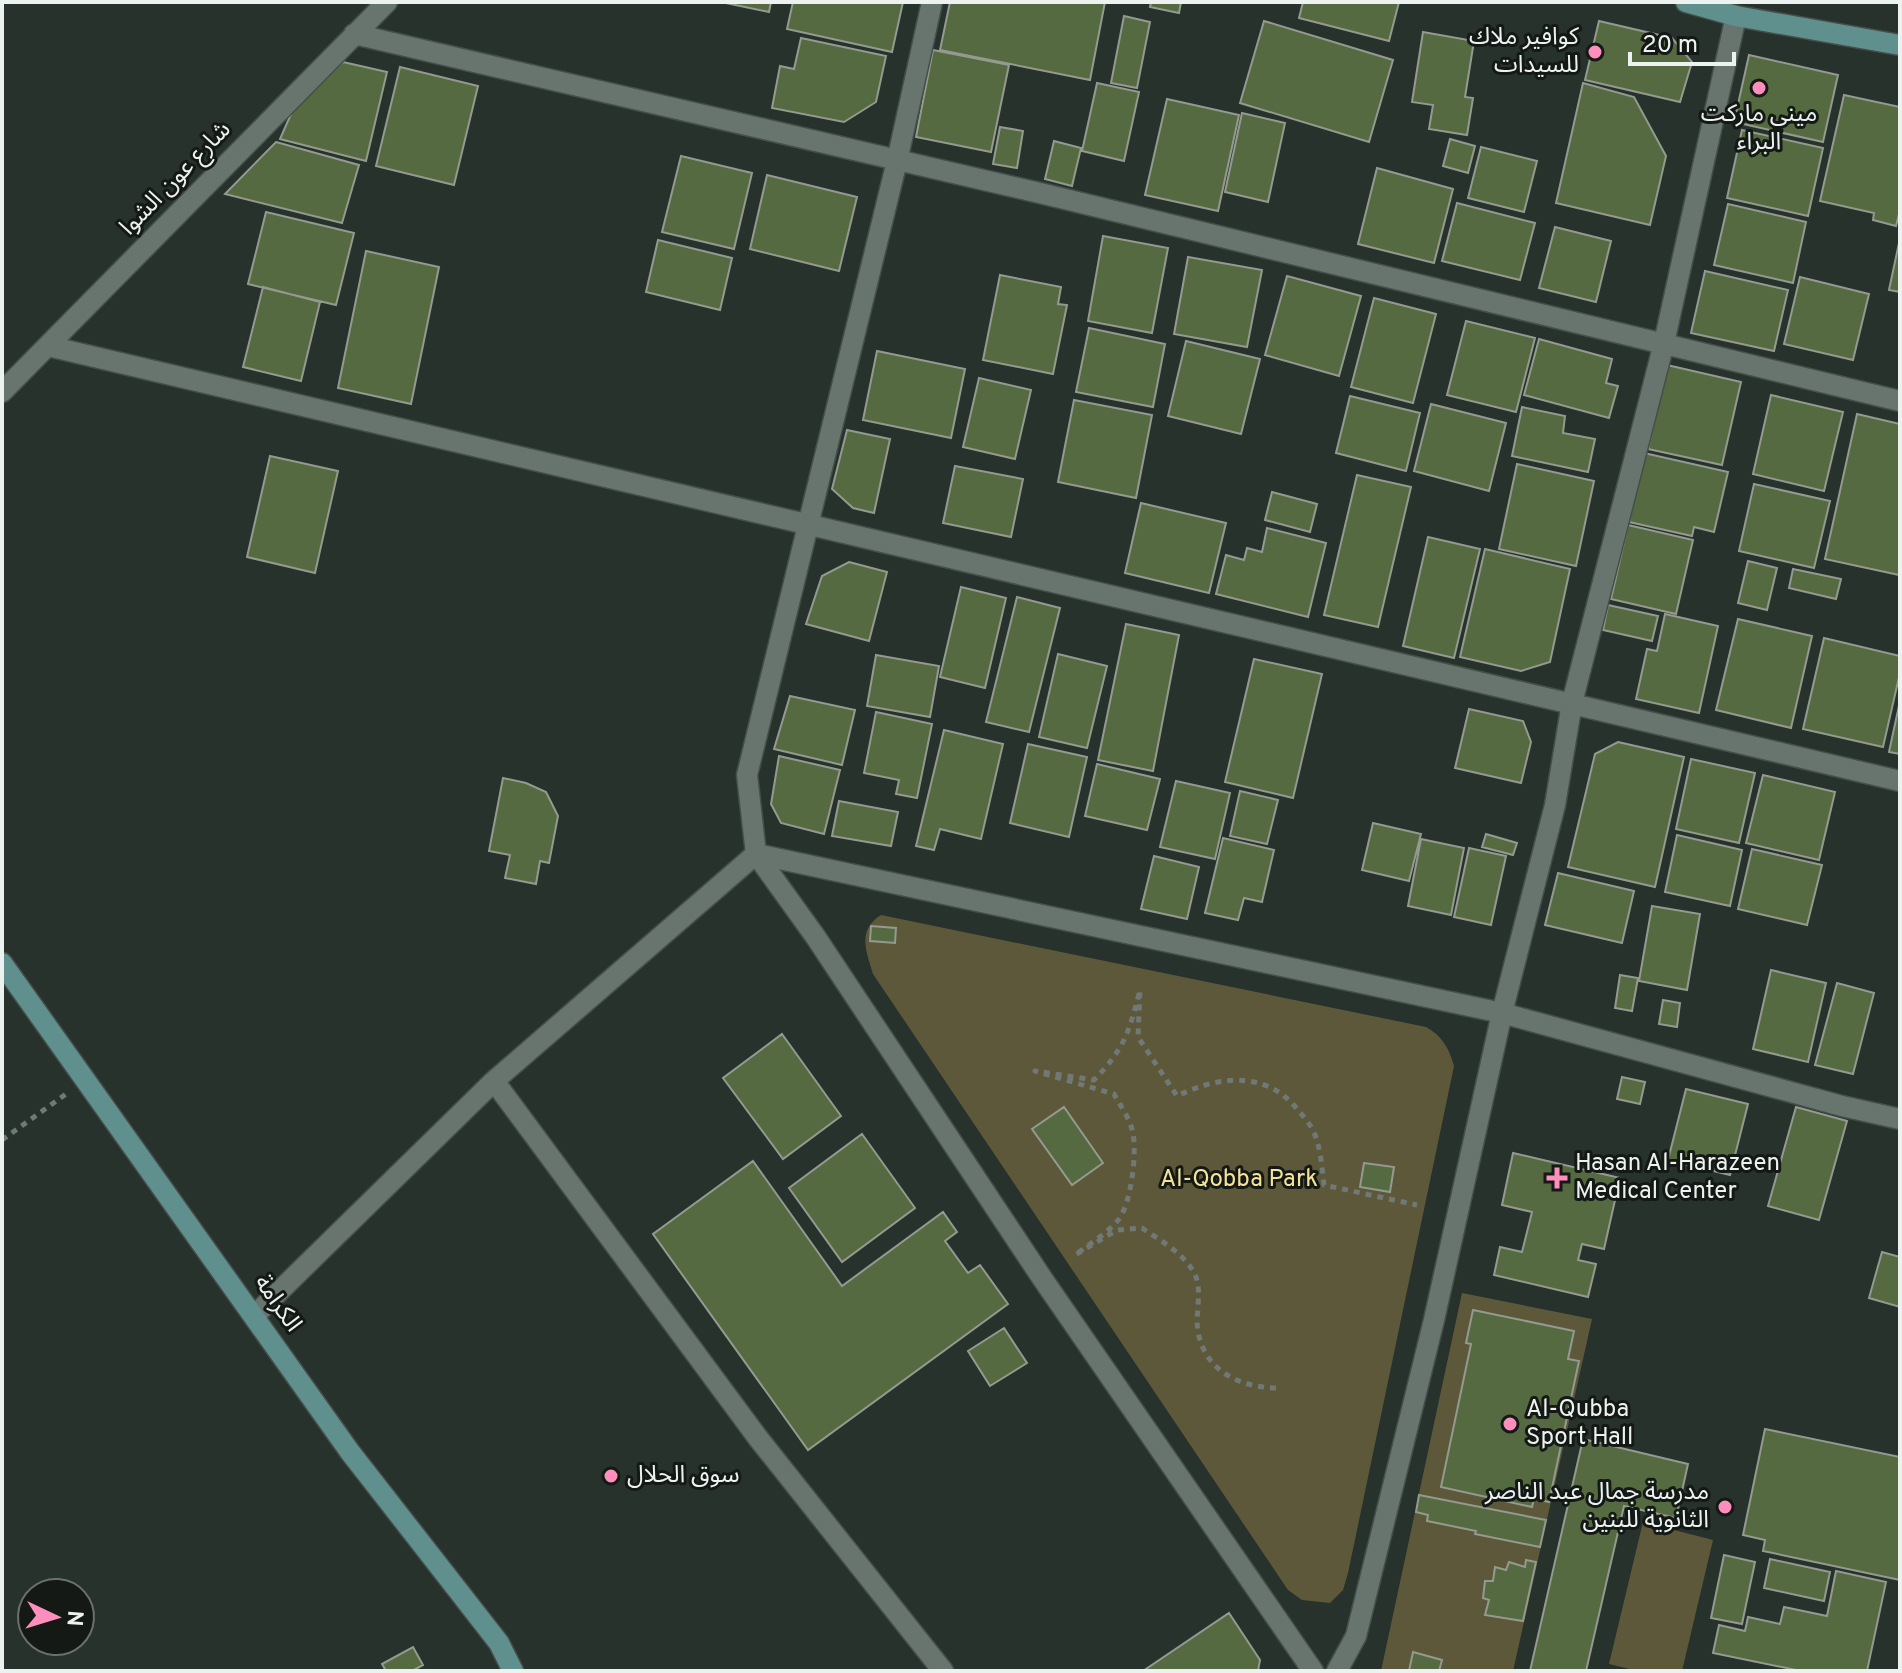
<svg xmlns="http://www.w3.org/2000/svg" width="1902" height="1673" font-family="Overpass,'Noto Sans Arabic',sans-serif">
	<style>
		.green { fill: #5e583b }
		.building { fill: #556a41; stroke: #949a8f; stroke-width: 2 }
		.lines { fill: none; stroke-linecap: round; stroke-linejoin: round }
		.street-casing { stroke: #454e49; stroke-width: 23 }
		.secondary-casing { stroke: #454e49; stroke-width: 23 }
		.path { stroke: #707975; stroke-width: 5; stroke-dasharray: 6 6; stroke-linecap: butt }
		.street { stroke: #68756f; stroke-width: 20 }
		.secondary { stroke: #60908d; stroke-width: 20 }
		.poi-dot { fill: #fe8ebc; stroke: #141916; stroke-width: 3 }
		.labels { text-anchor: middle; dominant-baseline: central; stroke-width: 6; stroke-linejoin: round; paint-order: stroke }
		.poi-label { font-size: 24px; fill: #ebf2ef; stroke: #141916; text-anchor: start }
		.street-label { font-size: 24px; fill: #ebf2ef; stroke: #141916 }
		.park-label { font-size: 24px; fill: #f5e398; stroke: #141916 }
	</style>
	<rect width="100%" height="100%" fill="#27322d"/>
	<path class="green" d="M881,915L1426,1027C1442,1036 1449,1048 1454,1066L1348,1573L1343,1590L1330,1603L1302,1600L1288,1590L873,974C866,951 857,930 881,915Z
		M1462,1293L1592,1319L1513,1671H1381Z
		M1643,1522L1713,1540L1682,1671H1638L1609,1664Z"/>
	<path class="building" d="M721,2H771L769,12Z
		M793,2H903L892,52L787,29Z
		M950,2H1105L1090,80L940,50Z
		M1151,2H1181L1179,13L1150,7Z
		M1303,2H1399L1389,41L1299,18Z
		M1124,16L1150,22L1137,88L1111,83Z
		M1264,21L1393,60L1369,142L1240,103Z
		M1599,21L1672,38L1692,62L1680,102L1585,80Z
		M1423,32L1474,41L1465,97L1473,98L1467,135L1429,129L1433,105L1412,102Z
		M801,38L886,56L876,102L844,122L772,108L780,66L794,69Z
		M933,50L1009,65L991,152L916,137Z
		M1749,55L1838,75L1823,142L1734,122Z
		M343,62L387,72L366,161L280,139L298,98Z
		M400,67L478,86L454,185L376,166Z
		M1097,83L1139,92L1124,161L1082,151Z
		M1583,83L1634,97L1666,156L1650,225L1556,203Z
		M1844,95L1900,107V210L1896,226L1873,220L1874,213L1820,201Z
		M1167,99L1239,115L1218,211L1145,195Z
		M1242,113L1285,123L1268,202L1225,192Z
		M1000,127L1023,131L1017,168L993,164Z
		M1742,130L1823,148L1808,216L1727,198Z
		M1450,139L1475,146L1468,173L1443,166Z
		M1054,141L1081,148L1072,186L1045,179Z
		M276,142L359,165L342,223L225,194Z
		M1481,147L1537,161L1524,212L1468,198Z
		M681,156L752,173L734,249L662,232Z
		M1377,168L1453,189L1434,263L1358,244Z
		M767,175L857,197L839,271L750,249Z
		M1457,203L1535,223L1520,280L1442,261Z
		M1728,204L1806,222L1793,283L1714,265Z
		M266,212L354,233L336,305L248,284Z
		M1555,227L1611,241L1596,302L1539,288Z
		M1103,236L1168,248L1152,333L1088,321Z
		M658,240L732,258L720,310L646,292Z
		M1899,243L1900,244V292L1889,290Z
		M366,251L439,267L411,404L338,388Z
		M1188,257L1262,270L1247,347L1174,334Z
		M1705,271L1788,290L1774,351L1691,333Z
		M1000,275L1061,287L1058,304L1067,305L1053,374L983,360Z
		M1287,276L1361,296L1339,376L1265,355Z
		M1800,277L1869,294L1853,360L1784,344Z
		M263,287L320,302L301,381L243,367Z
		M1374,298L1436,314L1413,403L1351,387Z
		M1466,321L1535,338L1516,412L1447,395Z
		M1089,328L1165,344L1153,407L1076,392Z
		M1539,339L1612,359L1606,383L1618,386L1609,418L1524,395Z
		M1186,341L1260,359L1241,434L1168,416Z
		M877,351L965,369L951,438L863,420Z
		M1667,365L1741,382L1722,465L1648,449Z
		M979,378L1031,390L1015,459L963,447Z
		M1771,395L1843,412L1824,491L1753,474Z
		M1350,396L1420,413L1406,471L1336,453Z
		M1074,400L1152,415L1136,498L1058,482Z
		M1431,404L1506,423L1489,491L1414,471Z
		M1522,407L1565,416L1563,433L1595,439L1588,472L1512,456Z
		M1857,414L1900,424L1899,575L1825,559Z
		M847,430L890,439L874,513L853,508L832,489Z
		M1644,453L1728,472L1714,532L1694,527L1692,536L1629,522Z
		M270,456L338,471L315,573L247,557Z
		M1517,464L1594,481L1576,566L1499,549Z
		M955,466L1023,479L1011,537L943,523Z
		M1357,475L1411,487L1378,627L1324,615Z
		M1754,484L1830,501L1814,568L1739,551Z
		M1272,492L1317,504L1310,532L1265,520Z
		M1141,503L1226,523L1209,593L1125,573Z
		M1628,525L1693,540L1676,614L1611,599Z
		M1267,528L1326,543L1308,617L1216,594L1226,555L1244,560L1247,548L1262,552Z
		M1428,537L1480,549L1454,658L1403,646Z
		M1485,549L1570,569L1550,662L1521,671L1460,657Z
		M1748,561L1777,568L1767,610L1738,603Z
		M849,562L887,572L869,641L806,624L822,576Z
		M1793,569L1841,579L1836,599L1789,588Z
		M961,587L1006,598L985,688L940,677Z
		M1017,597L1060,608L1029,732L986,722Z
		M1608,605L1658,616L1652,641L1603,630Z
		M1665,614L1718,626L1699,713L1636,699L1647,649L1657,651Z
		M1738,619L1812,636L1791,728L1716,710Z
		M1126,624L1179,635L1153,771L1098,760Z
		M1824,638L1900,656V673L1883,747L1803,729Z
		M1058,654L1107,666L1087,748L1039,737Z
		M876,655L939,666L930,717L867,706Z
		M1254,659L1322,674L1293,798L1225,782Z
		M790,696L855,710L842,765L774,749Z
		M1900,701V754L1889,752Z
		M1469,709L1523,721L1531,742L1521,783L1455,768Z
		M876,712L932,724L917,798L896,794L899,780L864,773Z
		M944,730L1003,744L981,839L940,829L934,850L916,846Z
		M1618,742L1684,757L1655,887L1568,867L1595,754Z
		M1028,744L1087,757L1069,837L1010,823Z
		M779,756L840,770L824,834L781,823L771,804Z
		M1691,759L1755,773L1739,843L1676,829Z
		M1097,764L1160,779L1147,830L1085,816Z
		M1763,775L1835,792L1819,860L1746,843Z
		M503,778L526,783L546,792L558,816L549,863L540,861L536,884L505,878L510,855L489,851Z
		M1176,781L1230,793L1215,859L1160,847Z
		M1240,791L1278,800L1267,844L1230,836Z
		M839,801L898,812L891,846L832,836Z
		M1373,823L1421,834L1409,881L1362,870Z
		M1486,834L1517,843L1513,855L1482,847Z
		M1677,835L1742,850L1730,906L1665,892Z
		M1223,838L1274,850L1262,902L1244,898L1238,920L1205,913Z
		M1421,839L1464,848L1451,915L1408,906Z
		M1469,848L1506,856L1491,925L1454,917Z
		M1752,849L1822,865L1807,925L1738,909Z
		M1154,856L1199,867L1187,919L1141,909Z
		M1558,873L1634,891L1622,943L1545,925Z
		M1652,906L1700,914L1687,990L1639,981Z
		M871,926L896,928L895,943L870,941Z
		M1771,970L1826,983L1808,1062L1753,1049Z
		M1620,975L1638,978L1632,1011L1615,1008Z
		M1837,983L1874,993L1853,1074L1815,1065Z
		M1663,1000L1680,1003L1677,1027L1659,1024Z
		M782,1034L841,1116L783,1159L723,1078Z
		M1622,1077L1645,1082L1640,1104L1617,1099Z
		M1686,1089L1748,1104L1730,1175L1668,1160Z
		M1064,1107L1103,1163L1072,1185L1032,1129Z
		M1796,1107L1847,1121L1819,1220L1768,1206Z
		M862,1134L915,1208L842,1262L789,1188Z
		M1513,1153L1620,1178L1604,1249L1582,1244L1578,1260L1596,1264L1588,1297L1494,1275L1500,1247L1522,1252L1532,1212L1502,1205Z
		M753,1161L842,1286L943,1212L957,1232L945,1241L968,1273L980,1265L1008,1304L808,1450L653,1234Z
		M1364,1163L1394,1167L1390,1192L1360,1187Z
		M1882,1252L1900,1257V1307L1869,1298Z
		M1473,1310L1574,1331L1568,1359L1579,1361L1549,1502L1534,1499L1532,1507L1441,1487L1471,1344L1466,1343Z
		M1004,1328L1027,1363L990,1386L968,1351Z
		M1765,1429L1900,1457V1580L1763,1551L1765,1540L1743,1535Z
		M1583,1439L1688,1464L1676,1518L1624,1506L1586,1671H1530Z
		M1419,1495L1546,1520L1540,1547L1475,1534L1476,1531L1427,1521L1428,1515L1416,1512Z
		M1724,1555L1755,1562L1742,1624L1711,1618Z
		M1770,1559L1830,1572L1824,1601L1764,1588Z
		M1526,1560L1536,1562L1523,1621L1485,1615L1489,1600L1483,1598L1485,1581H1493L1495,1567L1506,1570L1509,1562L1525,1567Z
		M1836,1571L1886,1582L1867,1671H1801L1713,1653L1719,1625L1745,1631L1748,1617L1780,1624L1784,1607L1827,1616Z
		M1229,1613L1260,1660L1258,1671H1143Z
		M413,1647L423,1665L412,1671H386L382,1664Z
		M1413,1652L1442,1660L1439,1671H1409Z"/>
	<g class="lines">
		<defs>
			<path id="street" d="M932,2L897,161L747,775L756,854L815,936L1042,1278L1313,1671
				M354,34L1044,194L1900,401
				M48,346L1900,781
				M2,392L387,2
				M756,854L1502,1013L1842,1106L1900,1119
				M494,1081L758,1438L943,1671
				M254,1316L494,1081L756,854
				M1337,1671L1356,1636L1434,1320L1502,1013L1555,805L1572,703L1664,343L1736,16"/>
			<path id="secondary" d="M1686,2L1736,16L1900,45
				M2,963L350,1452L499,1643L513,1671"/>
		</defs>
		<use href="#street" class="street-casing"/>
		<use href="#secondary" class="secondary-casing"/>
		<path class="path" d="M2,1140L66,1094
			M1276,1388C1240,1387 1206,1372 1198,1332C1195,1315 1202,1293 1196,1277C1187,1255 1161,1241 1142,1228L1117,1230L1075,1255C1089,1244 1108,1233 1119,1219C1131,1203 1137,1154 1133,1134C1131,1120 1121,1107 1114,1094L1035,1071L1094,1080C1125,1048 1129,1032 1140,990L1138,1037L1177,1096C1218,1076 1266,1070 1297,1109C1304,1117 1312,1126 1315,1135C1321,1151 1322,1168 1324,1185L1417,1205"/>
		<use href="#street" class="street"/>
		<use href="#secondary" class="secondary"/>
	</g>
	<g class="poi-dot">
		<circle cx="1595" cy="52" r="8"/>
		<circle cx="1759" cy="88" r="8"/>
		<path d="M1553 1166h8v8h8v8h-8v8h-8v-8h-8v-8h8z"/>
		<circle cx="1510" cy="1424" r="8"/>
		<circle cx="611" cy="1476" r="8"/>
		<circle cx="1725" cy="1507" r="8"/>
	</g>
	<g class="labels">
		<g class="poi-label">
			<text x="1579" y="38" text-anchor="end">كوافير ملاك<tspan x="1579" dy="28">للسيدات</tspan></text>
			<text x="1759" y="115" text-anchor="middle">ميني ماركت<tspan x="1759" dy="28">البراء</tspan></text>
			<text x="1575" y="1164">Hasan Al-Harazeen<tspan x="1575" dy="28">Medical Center</tspan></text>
			<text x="1526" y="1410">Al-Qubba<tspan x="1526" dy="28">Sport Hall</tspan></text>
			<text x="627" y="1476">سوق الحلال</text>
			<text x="1709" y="1493" text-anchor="end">مدرسة جمال عبد الناصر<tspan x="1709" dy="28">الثانوية للبنين</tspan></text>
		</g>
		<g class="street-label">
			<text transform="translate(176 179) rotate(-46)">شارع عون الشوا</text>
			<text transform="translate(277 1304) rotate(55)">الكرامة</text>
		</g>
		<g class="park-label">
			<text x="1239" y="1180">Al-Qobba Park</text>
		</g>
	</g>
	<rect width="1902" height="1673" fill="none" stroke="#ebf2ef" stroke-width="8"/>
	<g transform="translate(56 1617) rotate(94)"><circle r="38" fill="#141916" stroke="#6a706d" stroke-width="2"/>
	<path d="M0-6L14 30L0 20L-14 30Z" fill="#fe8ebc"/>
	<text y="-12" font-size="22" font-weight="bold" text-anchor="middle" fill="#ebf2ef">N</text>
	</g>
	<path d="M1630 52v12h104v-12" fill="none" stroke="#ebf2ef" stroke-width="4"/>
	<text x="1642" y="52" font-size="24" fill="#ebf2ef" stroke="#141916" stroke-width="6" paint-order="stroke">20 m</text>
</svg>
